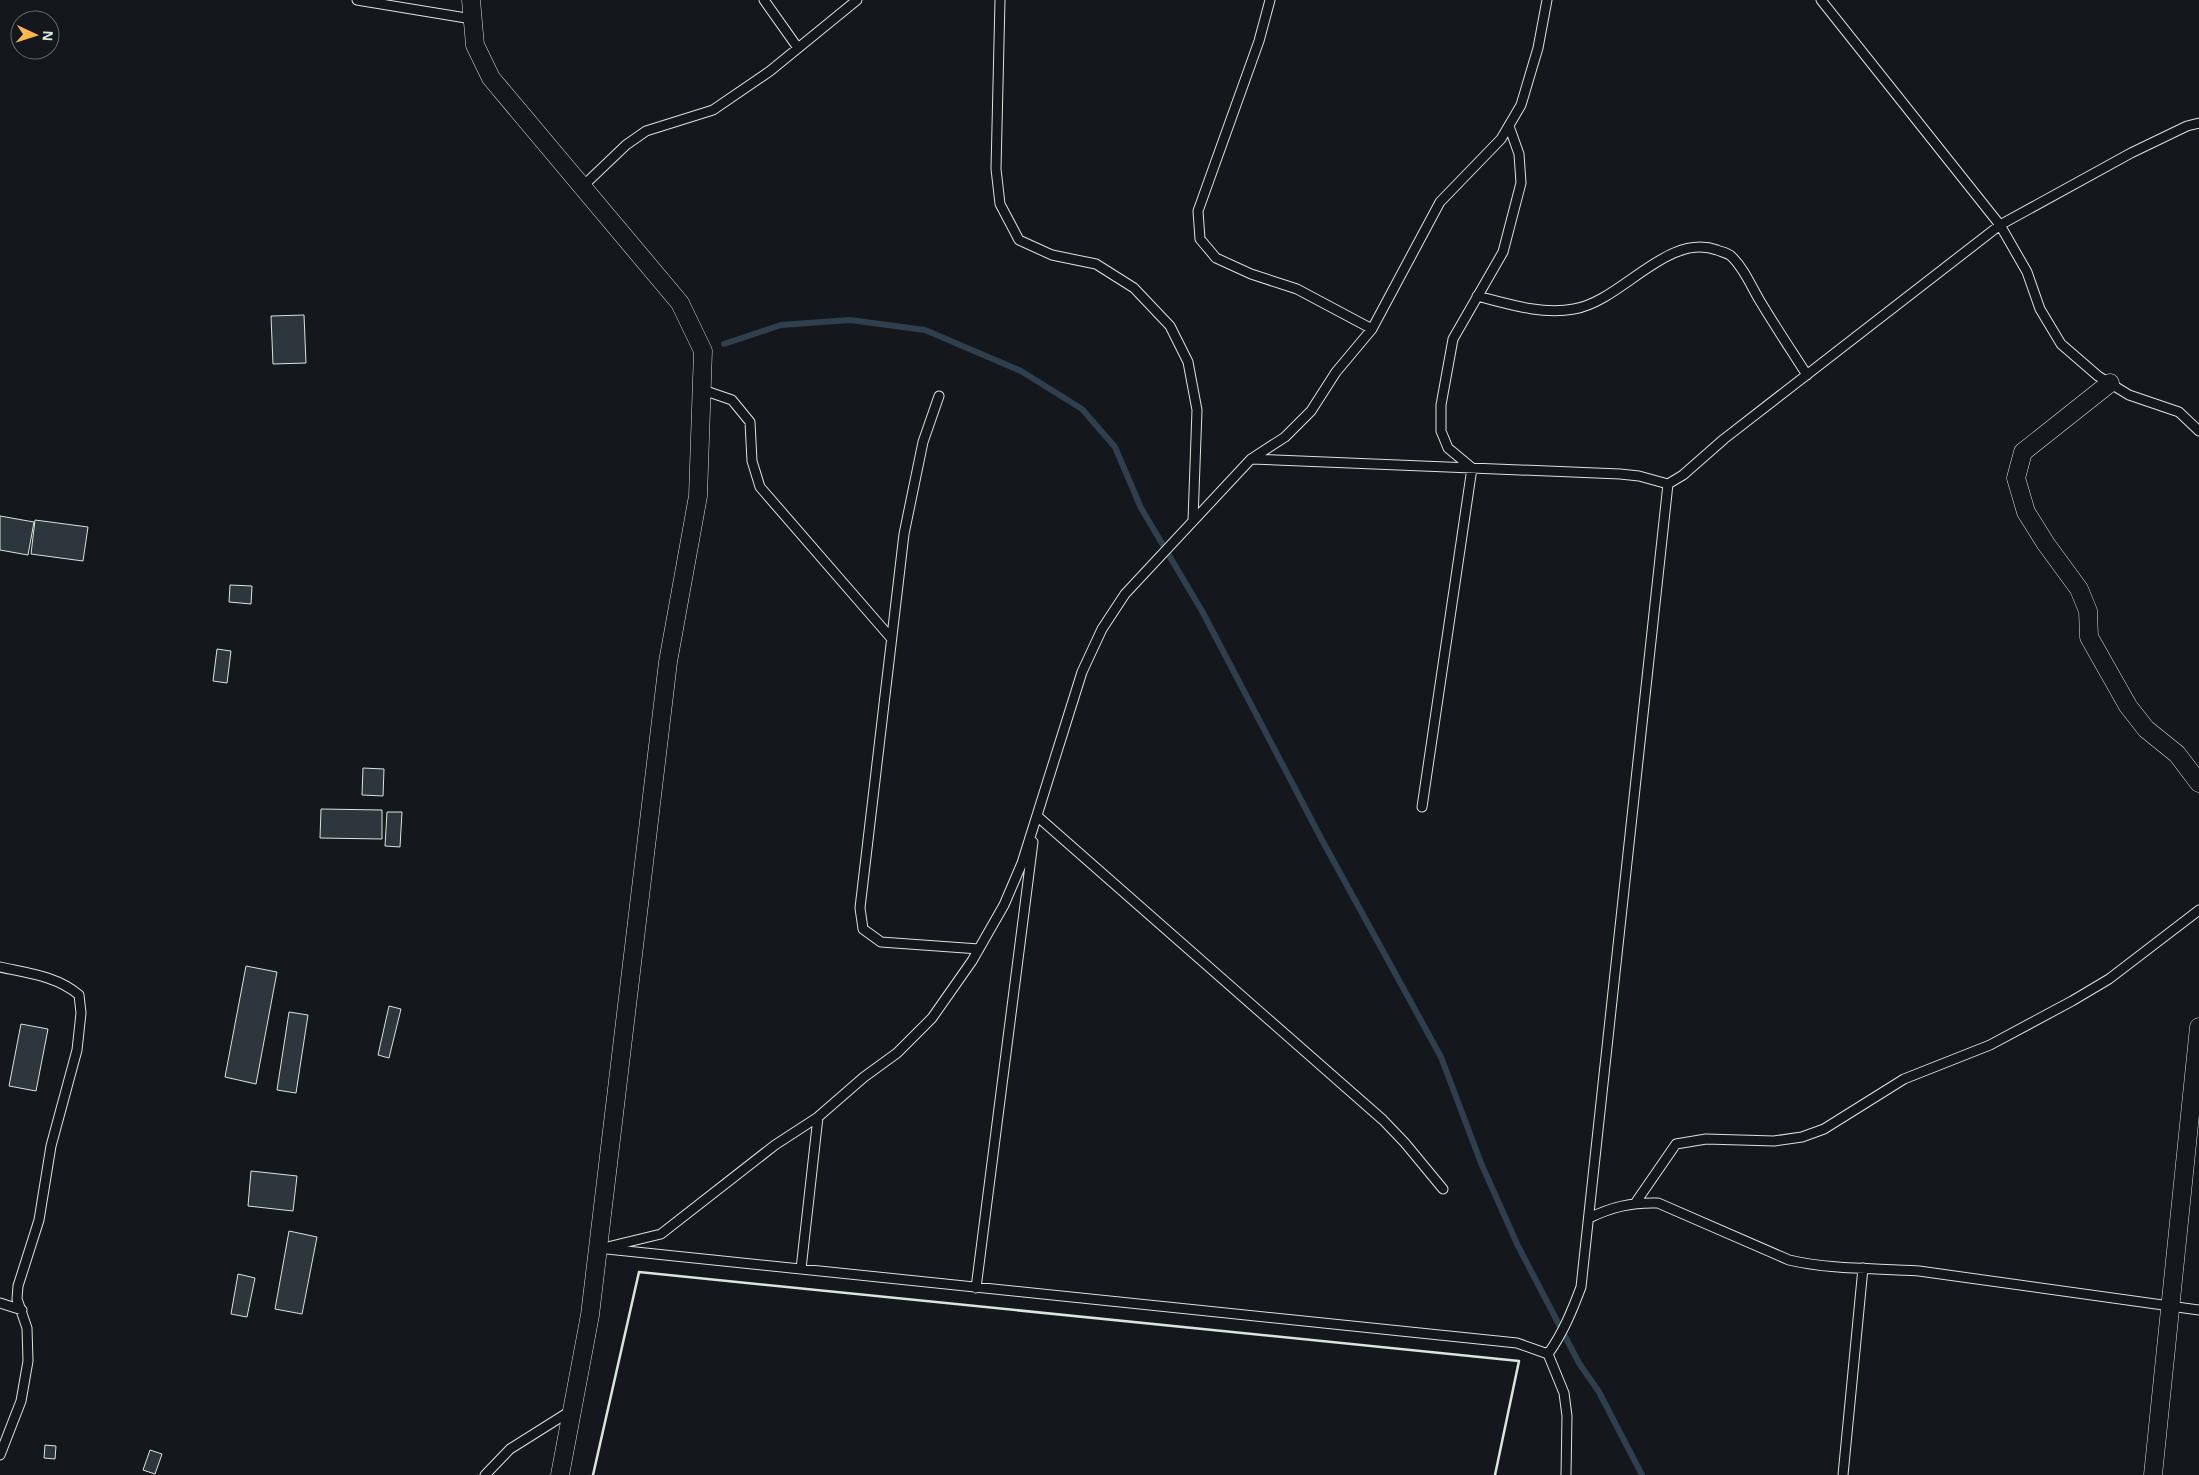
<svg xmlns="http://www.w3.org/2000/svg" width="2199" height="1475" font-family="Helvetica,sans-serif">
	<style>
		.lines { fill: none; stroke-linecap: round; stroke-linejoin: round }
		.stream { stroke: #2f3f4d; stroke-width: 6 }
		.building { fill: #2c363c; stroke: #d8e6dc }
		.service-casing { stroke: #d8e6dc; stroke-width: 11 }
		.minor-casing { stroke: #d8e6dc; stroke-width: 19 }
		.service { stroke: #14181c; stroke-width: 9 }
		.minor { stroke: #14181c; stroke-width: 18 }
		.wall { stroke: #d8e6dc; stroke-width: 2.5 }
	</style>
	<rect width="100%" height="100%" fill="#14181c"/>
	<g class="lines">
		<path class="stream" d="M724,344L781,325L850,320L925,330L1021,371L1082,409L1115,447L1141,508L1202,611L1322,840L1441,1057L1481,1163L1518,1246L1579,1363L1599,1392L1642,1475"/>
	</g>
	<path class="building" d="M304,315L306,363L273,364L271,316Z
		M0,516L34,522L28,555L0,550Z
		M35,520L88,527L83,561L31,554Z
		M230,585L252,586L251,604L229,602Z
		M217,649L231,651L227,683L213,681Z
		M363,768L384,769L383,796L362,795Z
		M321,809L382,810V839L320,838Z
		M387,812H402L400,847L385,846Z
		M246,966L277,972L256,1084L225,1077Z
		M389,1006L401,1009L389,1058L378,1055Z
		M289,1012L308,1015L296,1093L277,1090Z
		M21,1024L48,1029L36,1091L9,1086Z
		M251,1171L297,1176L293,1211L248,1206Z
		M289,1231L317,1237L302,1314L275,1309Z
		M238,1274L255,1278L247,1317L231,1314Z
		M45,1445L56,1446L55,1459L44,1458Z
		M150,1450L162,1454L155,1474L143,1470Z"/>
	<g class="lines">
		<defs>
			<path id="service" d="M357,0L472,19
				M764,0L798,48
				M1000,0L996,169L1000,204L1019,240L1052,255L1096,264L1134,288L1170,326L1188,362L1197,410L1193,520
				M1270,0L1259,41L1198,211L1200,239L1216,258L1251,274L1297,289L1372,329
				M1821,0L2000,225L2027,272L2040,309L2061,344L2098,376L2129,395L2179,412L2199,431
				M582,187L626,145L646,131L713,110L770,71L857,0
				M1477,296C1508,304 1542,315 1574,309C1622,301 1667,232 1717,250C1722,252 1728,253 1731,256C1744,268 1751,286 1760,301C1775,326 1791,350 1807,375
				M703,390L732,400L750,422L752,461L760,487L891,638
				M939,396L923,442L904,534L860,908L863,929L881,942L979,949
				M1251,459L1620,474L1639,476L1668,484
				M1422,807L1472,468L1448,448L1441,431V405L1453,339L1503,252L1521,183L1519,154L1509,126
				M1037,816L1383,1120L1405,1143L1443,1189
				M0,967C27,973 57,976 79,995L81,1013L77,1050L51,1146L39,1220L18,1286L17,1299L27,1328L28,1361L21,1401L0,1455
				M1636,1202L1676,1144L1706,1139L1774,1141L1802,1137L1824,1129L1904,1079L1990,1045L2072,1001L2109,979L2199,910
				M1589,1218C1612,1207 1632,1202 1658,1203L1789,1260C1832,1270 1876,1268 1919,1271L2199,1310
				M599,1249L661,1234L775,1145L818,1117L864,1077L897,1053L932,1018L972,961L1004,905L1022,863L1082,672L1102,629L1125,594L1251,459L1285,437L1311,411L1336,372L1372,329L1440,202L1501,139L1521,105L1538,48L1547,0
				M607,1249L1517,1343L1548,1354
				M801,1269L818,1117
				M976,1288L1033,842
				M0,1303L22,1310
				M1548,1354C1563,1333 1572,1311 1581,1287L1668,484L1683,475L1724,439L2000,225L2131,153L2187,126L2199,123
				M1548,1354L1564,1393L1567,1416L1566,1475
				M485,1475L510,1449L572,1410
				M1843,1475L1863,1268"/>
			<path id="minor" d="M471,0L475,45L491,78L680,303L703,351L698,496L668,662L590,1315L560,1475
				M2110,383L2023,452L2016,478L2026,512L2046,544L2079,589L2088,611L2089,637L2128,706L2146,729L2177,754L2199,783
				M2153,1475L2199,1027"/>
		</defs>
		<use href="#service" class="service-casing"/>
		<use href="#minor" class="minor-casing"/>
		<use href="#service" class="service"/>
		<use href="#minor" class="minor"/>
		<path class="wall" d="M593,1475L639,1272L1519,1361L1495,1475"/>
	</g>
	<g transform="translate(35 35) rotate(94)"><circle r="24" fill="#14181c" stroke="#626a69"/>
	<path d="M0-4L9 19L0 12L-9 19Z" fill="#ffb74d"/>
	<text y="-8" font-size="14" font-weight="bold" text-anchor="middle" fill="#d8e6dc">N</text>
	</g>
</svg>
